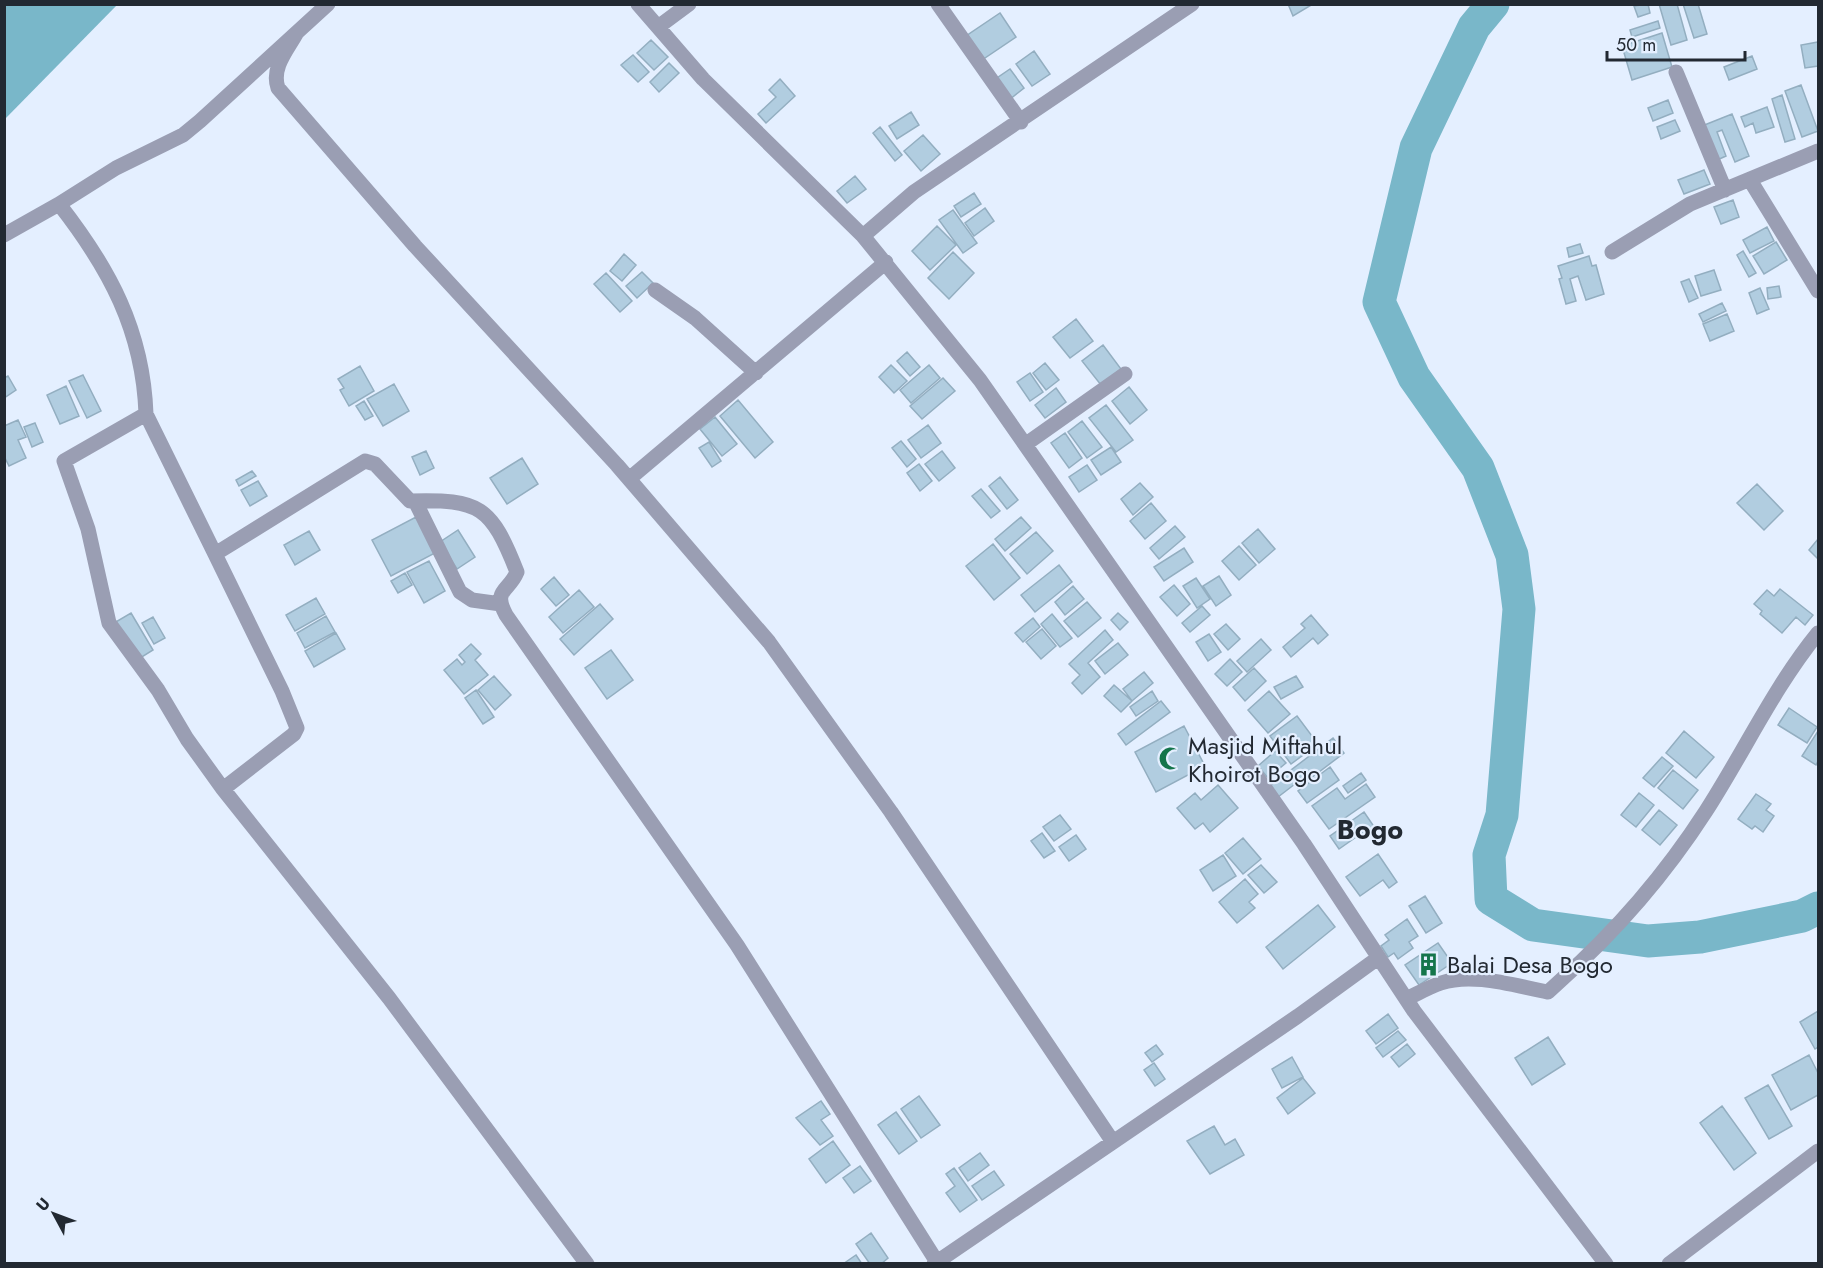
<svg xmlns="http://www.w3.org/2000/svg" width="1823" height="1268" font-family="Jost,sans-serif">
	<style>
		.water { fill: #79b7c9 }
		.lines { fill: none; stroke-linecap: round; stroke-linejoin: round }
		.river { stroke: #79b7c9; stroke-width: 33 }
		.building { fill: #b1cde0; stroke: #93aec0; stroke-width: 1.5 }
		.minor { stroke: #9a9eb3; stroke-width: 15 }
		.labels { text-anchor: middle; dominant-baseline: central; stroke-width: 4.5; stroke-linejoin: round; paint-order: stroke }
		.poi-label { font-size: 24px; fill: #222932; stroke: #e4efff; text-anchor: start }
		.quarter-label { font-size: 27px; font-weight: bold; fill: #222932; stroke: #e4efff }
	</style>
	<rect width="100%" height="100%" fill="#e4efff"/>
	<path class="water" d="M5,4L117,5L5,119L4,5Z"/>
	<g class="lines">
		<path class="river" d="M1493,4L1474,27L1416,148L1379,302L1414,377L1478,468L1512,555L1519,609L1502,815L1489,855L1491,899L1533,925L1648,941L1700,937L1802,916L1818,908"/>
	</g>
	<path class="building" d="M1288,4H1313L1293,16Z
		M1648,4L1650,13L1638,17L1634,6Z
		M1659,4H1677L1687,40L1671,45Z
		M1683,4H1698L1707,34L1694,38Z
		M1000,13L1016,37L979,62L963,38Z
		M1658,21L1660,28L1632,37L1630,30Z
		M1662,33L1672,67L1632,80L1622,46Z
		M651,40L668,57L654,70L637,53Z
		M1818,42V66L1805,68L1801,45Z
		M1034,51L1050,74L1032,86L1016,64Z
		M633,55L649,72L638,82L621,65Z
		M1752,56L1757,69L1729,80L1724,67Z
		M669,63L679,73L659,92L650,82Z
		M1010,69L1024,88L1009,100L994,80Z
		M780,79L795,96L766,123L758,114L776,97L769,90Z
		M1801,85L1818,131L1802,137L1785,91Z
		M1782,95L1795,139L1785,142L1772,99Z
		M1668,100L1673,113L1653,121L1648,108Z
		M1767,107L1774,127L1756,133L1753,123L1745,127L1741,117Z
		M911,112L919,125L897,139L889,126Z
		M1732,114L1749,156L1735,162L1722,130L1717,132L1726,156L1715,161L1702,126Z
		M1675,120L1680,131L1661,139L1657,127Z
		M880,127L902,155L895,161L873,133Z
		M923,135L940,154L921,171L904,151Z
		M1704,170L1710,184L1684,194L1678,180Z
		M855,176L866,189L847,203L837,191Z
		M974,193L981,204L961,217L954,206Z
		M1733,200L1739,217L1721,224L1714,207Z
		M985,208L994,221L974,236L965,223Z
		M953,210L977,243L963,253L939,220Z
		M937,226L956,245L930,270L912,251Z
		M1767,227L1774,241L1750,253L1743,240Z
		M1776,242L1787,260L1764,274L1753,256Z
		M1580,244L1583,253L1569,257L1567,248Z
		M1743,251L1756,273L1749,277L1737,255Z
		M953,252L974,273L949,299L928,278Z
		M624,254L636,265L622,281L610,271Z
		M1589,256L1592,266L1596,265L1604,294L1586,300L1578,276L1570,279L1576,301L1566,304L1559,279L1562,278L1558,266Z
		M1714,270L1721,290L1701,296L1695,276Z
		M642,272L653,283L637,298L626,286Z
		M606,273L632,301L620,312L594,284Z
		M1689,279L1698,298L1689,302L1681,282Z
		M1779,286L1781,297L1768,299L1767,288Z
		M1760,288L1769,309L1757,314L1749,293Z
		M1722,303L1726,311L1703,322L1699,314Z
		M1727,314L1734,331L1710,341L1703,324Z
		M1076,319L1093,341L1070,358L1053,337Z
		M1103,345L1121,369L1101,385L1082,361Z
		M907,352L920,367L910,376L897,361Z
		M1045,363L1059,380L1046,390L1033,373Z
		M891,365L907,381L894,393L879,377Z
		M929,365L940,378L911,403L900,390Z
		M360,366L374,391L349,406L340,390L344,388L338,379Z
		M1030,373L1043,392L1030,401L1017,382Z
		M83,375L101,411L87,418L69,381Z
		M8,376L16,390L4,398V378Z
		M943,378L955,391L922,419L910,406Z
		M394,384L409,411L383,426L367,399Z
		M66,386L79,416L60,424L47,395Z
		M1129,387L1147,410L1130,424L1112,401Z
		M1056,388L1066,402L1045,418L1035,405Z
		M738,400L773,442L755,458L720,416Z
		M364,401L373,416L365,420L356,406Z
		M1106,405L1133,440L1116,452L1089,418Z
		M715,417L737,444L722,456L700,429Z
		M18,420L26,437L18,440L26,458L9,466L4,456V426Z
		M1082,421L1102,447L1087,458L1068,432Z
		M35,423L43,442L32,447L24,427Z
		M928,425L941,443L921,458L908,440Z
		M1065,433L1082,458L1069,468L1051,443Z
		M901,441L916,459L907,467L892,448Z
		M709,442L721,461L712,467L699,448Z
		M1111,447L1121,462L1101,475L1091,460Z
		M426,451L434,468L420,475L412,457Z
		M942,451L955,468L939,481L925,464Z
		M522,458L538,484L507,504L490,478Z
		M919,464L932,481L920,491L907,473Z
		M1087,465L1097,480L1079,492L1069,477Z
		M252,471L256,476L239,486L236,480Z
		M1000,477L1018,500L1007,509L989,486Z
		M258,481L267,496L250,506L241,490Z
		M1140,483L1153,497L1133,515L1121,499Z
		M1757,484L1783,511L1764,530L1737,503Z
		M981,489L1000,511L991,518L972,496Z
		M1151,503L1166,521L1145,539L1130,521Z
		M416,517L435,553L391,576L372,540Z
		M1021,517L1031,528L1005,551L995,539Z
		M1175,526L1185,537L1159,559L1150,548Z
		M1258,529L1275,549L1259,563L1242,543Z
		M458,530L475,557L457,569L440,542Z
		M309,531L320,550L295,565L284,545Z
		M1036,532L1053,551L1027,574L1010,554Z
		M1818,539V559L1809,550Z
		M993,544L1020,578L994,600L966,566Z
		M1239,546L1256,565L1239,580L1222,561Z
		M1184,548L1193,562L1164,581L1154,567Z
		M429,561L445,591L424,603L407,572Z
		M1059,565L1072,582L1035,612L1021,595Z
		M405,573L412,585L398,593L391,581Z
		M1219,576L1231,595L1216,606L1203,586Z
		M554,577L569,595L556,606L541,589Z
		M1196,578L1210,599L1197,608L1183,586Z
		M1174,585L1190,604L1177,616L1160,597Z
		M1073,586L1084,599L1065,615L1055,602Z
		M1780,589L1813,615L1805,625L1796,617L1782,633L1760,614L1762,611L1754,604L1767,590L1774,596Z
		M579,590L594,607L563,633L549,617Z
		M316,598L325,614L295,631L286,615Z
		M1087,602L1101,618L1078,637L1064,621Z
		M600,604L613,619L574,655L560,639Z
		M1202,606L1210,615L1190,632L1182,623Z
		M131,613L153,650L137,660L114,623Z
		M1118,613L1128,622L1120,630L1111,620Z
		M1052,614L1072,638L1060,647L1041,624Z
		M1311,615L1328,635L1318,644L1313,638L1291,657L1283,647L1305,628L1301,624Z
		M326,616L335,632L305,648L297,633Z
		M153,617L165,638L154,644L142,623Z
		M1033,618L1040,627L1023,642L1015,633Z
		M1226,624L1240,639L1228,650L1214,634Z
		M1042,629L1056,646L1041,659L1026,642Z
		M1105,630L1113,640L1088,663L1100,677L1082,694L1072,683L1080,675L1069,664Z
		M336,633L345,649L314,667L305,651Z
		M1209,634L1221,652L1208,661L1196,642Z
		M1261,639L1271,650L1247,672L1237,661Z
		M1118,643L1128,655L1105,674L1095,661Z
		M471,644L481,654L475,660L488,675L464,694L444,670L457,659L462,665L465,662L459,655Z
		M611,650L633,680L607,699L585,668Z
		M1230,659L1242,672L1227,686L1215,674Z
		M1254,668L1266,681L1245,701L1233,687Z
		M1144,672L1153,683L1132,701L1123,689Z
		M494,676L511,695L495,710L478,690Z
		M1296,676L1303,687L1281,699L1274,687Z
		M1114,685L1132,701L1121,712L1104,696Z
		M476,690L494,717L483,724L465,698Z
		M1152,691L1158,701L1136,716L1130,707Z
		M1269,691L1290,714L1268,733L1248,710Z
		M1161,701L1170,712L1126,745L1118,734Z
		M1789,708L1817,727L1807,743L1778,725Z
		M1297,716L1318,744L1291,764L1270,736Z
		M1184,726L1205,766L1156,792L1135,752Z
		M1684,731L1714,757L1696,778L1666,753Z
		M1818,731V761L1816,765L1802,756Z
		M1333,738L1344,753L1298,788L1295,784L1278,797L1270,786Z
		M1275,751L1286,763L1268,778L1258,766Z
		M1662,757L1673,766L1654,787L1643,778Z
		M1330,767L1339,780L1307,803L1298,791Z
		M1673,770L1698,790L1683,809L1658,788Z
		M1361,773L1366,780L1348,793L1343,786Z
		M1366,784L1375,797L1329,829L1312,806L1337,788L1345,799Z
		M1218,785L1238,808L1210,832L1203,823L1195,829L1177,808L1195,793L1201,800Z
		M1639,793L1654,805L1636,827L1621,815Z
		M1756,794L1771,804L1766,810L1774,816L1763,832L1755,826L1752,829L1738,819Z
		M1659,810L1677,825L1660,845L1642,830Z
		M1364,812L1377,831L1366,839L1362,833L1339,849L1330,836Z
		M1060,815L1071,829L1054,841L1043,827Z
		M1042,833L1055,851L1044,858L1031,841Z
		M1076,835L1086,849L1069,861L1059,847Z
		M1243,838L1261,859L1243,874L1225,853Z
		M1378,854L1397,882L1389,888L1383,880L1360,896L1346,877Z
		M1223,855L1236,876L1213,891L1200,870Z
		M1261,865L1277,882L1264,893L1248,875Z
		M1245,879L1258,894L1249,902L1255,908L1237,923L1219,902Z
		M1425,896L1442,923L1426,933L1409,906Z
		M1318,905L1335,927L1283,969L1266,947Z
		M1407,919L1418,936L1409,942L1413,948L1398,959L1394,953L1388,957L1381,946L1389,940L1385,935Z
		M1438,943L1452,963L1419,985L1405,965Z
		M1818,1011V1047L1815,1049L1800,1022Z
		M1388,1014L1398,1028L1376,1044L1366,1031Z
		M1398,1031L1406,1040L1383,1057L1376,1048Z
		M1548,1037L1565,1064L1532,1085L1515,1058Z
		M1407,1044L1415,1054L1399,1067L1391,1057Z
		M1156,1045L1163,1054L1152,1062L1145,1053Z
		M1809,1055L1818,1073V1095L1791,1110L1772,1075Z
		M1292,1057L1303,1077L1282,1088L1272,1069Z
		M1154,1063L1165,1079L1155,1086L1144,1070Z
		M1303,1078L1315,1093L1288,1114L1277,1098Z
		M1768,1085L1792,1126L1769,1139L1745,1098Z
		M919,1096L940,1125L921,1138L901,1109Z
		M821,1101L830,1114L821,1120L833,1136L820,1145L796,1118Z
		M1722,1106L1756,1153L1734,1170L1700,1123Z
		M896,1112L917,1141L899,1154L878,1125Z
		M1214,1126L1225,1145L1235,1139L1244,1155L1210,1174L1187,1141Z
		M833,1141L850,1165L826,1183L809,1159Z
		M980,1153L989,1165L968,1181L959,1168Z
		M860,1166L871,1181L854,1193L843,1178Z
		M954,1168L977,1200L960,1212L946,1193L955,1186L946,1174Z
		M994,1171L1004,1185L982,1200L972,1186Z
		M871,1233L888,1258L881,1264H870L856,1244Z
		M856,1255L862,1264H843Z"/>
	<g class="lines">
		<path class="minor" d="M638,4L703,79L863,236L980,380L1304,844L1414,1011L1606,1264
			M938,4L1021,122
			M658,27L689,4
			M296,34C287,50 271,68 278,88L415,246L617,465L769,642L891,812L1113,1142
			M1676,72L1725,190
			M1750,180L1818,291
			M4,235L59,204
			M863,236L914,192L1192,4
			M1612,252L1690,204L1818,151
			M655,290L695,318L756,373
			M146,414C143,330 109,268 59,204L116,168L183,135L200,121L328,4
			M1026,444L1125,374
			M629,479L886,262
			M415,501L460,592L472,600L501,604
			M215,554L146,414L64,461L88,529L109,623L158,690L187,739L223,789L294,734L297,728L282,691L215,554L365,461L375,464L410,501C480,499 491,506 517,572C509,592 492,589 506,615L737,945L937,1262
			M223,789L389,998L587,1264
			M1406,999C1417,994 1429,987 1441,983C1473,972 1515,986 1548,992L1560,981C1615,932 1666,873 1706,811C1744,752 1774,687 1818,633
			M934,1264L1298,1016L1378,958
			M1669,1264L1818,1151"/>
	</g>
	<defs>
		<symbol id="mosque-bare" viewBox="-9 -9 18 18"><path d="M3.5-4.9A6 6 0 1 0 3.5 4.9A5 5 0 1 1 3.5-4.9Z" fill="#14754b" stroke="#e4efff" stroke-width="2.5" paint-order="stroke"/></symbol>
		<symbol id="building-bare" viewBox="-9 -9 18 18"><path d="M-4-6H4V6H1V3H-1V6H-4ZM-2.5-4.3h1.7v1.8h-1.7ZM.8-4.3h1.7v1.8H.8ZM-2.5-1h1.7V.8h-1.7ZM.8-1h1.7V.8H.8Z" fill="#14754b" stroke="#e4efff" stroke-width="2.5" paint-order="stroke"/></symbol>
	</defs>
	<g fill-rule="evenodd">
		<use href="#mosque-bare" x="1154" y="742" width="33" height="33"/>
		<use href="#building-bare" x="1412" y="948" width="33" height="33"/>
	</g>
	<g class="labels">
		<g class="poi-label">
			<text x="1188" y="745">Masjid Miftahul<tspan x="1188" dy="28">Khoirot Bogo</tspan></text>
			<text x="1447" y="964">Balai Desa Bogo</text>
		</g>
		<g class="quarter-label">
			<text x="1370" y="829">Bogo</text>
		</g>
	</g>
	<rect width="1823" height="1268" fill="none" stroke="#222932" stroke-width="12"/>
	<g transform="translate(54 1214) rotate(311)" stroke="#e4efff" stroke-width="4.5" paint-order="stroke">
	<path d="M0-4.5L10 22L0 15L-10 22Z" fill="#222932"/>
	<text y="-9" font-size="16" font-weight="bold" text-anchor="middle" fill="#222932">U</text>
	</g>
	<path d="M1607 51v9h138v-9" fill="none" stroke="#222932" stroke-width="3"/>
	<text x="1616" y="51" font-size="18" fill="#222932" stroke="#e4efff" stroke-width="4.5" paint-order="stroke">50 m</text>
</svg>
